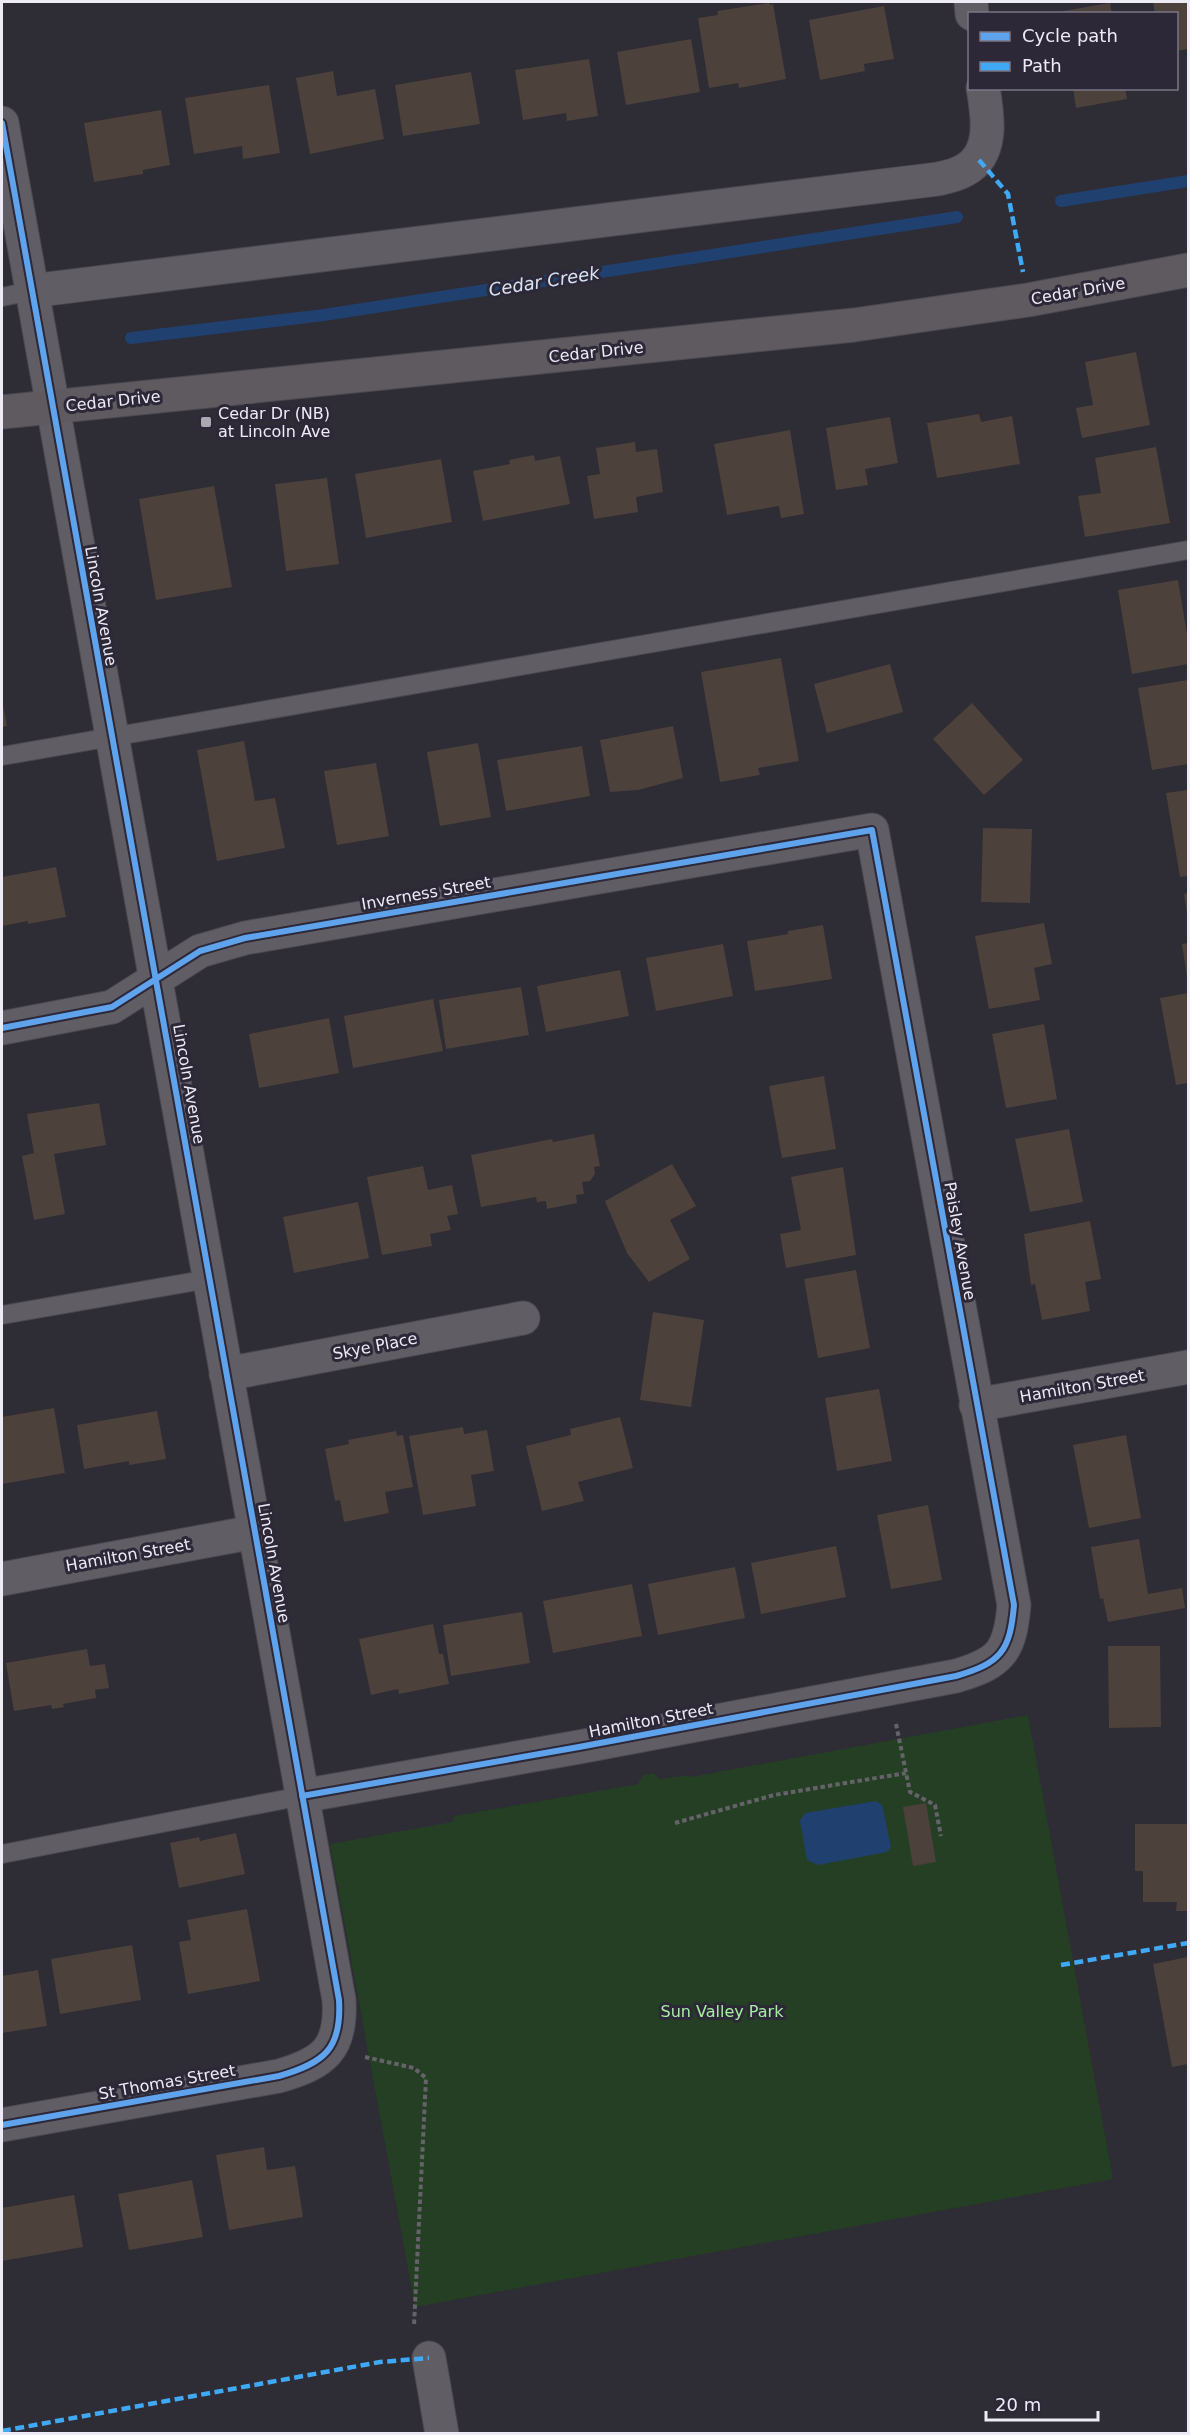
<svg xmlns="http://www.w3.org/2000/svg" width="1190" height="2435" font-family="'DejaVu Sans',sans-serif">
	<style>
		.green { fill: #243f24 }
		.water { fill: #20416f }
		.lines { fill: none; stroke-linecap: round; stroke-linejoin: round }
		.stream { stroke: #20416f; stroke-width: 12 }
		.building { fill: #4d413c }
		.lane-casing { stroke: #4a4850; stroke-width: 20 }
		.street-casing { stroke: #4a4850; stroke-width: 35 }
		.secondary-casing { stroke: #4a4850; stroke-width: 35 }
		.path { stroke: #656369; stroke-width: 4; stroke-dasharray: 4.5 3; stroke-linecap: butt }
		.lane { stroke: #605d65; stroke-width: 18 }
		.street { stroke: #605d65; stroke-width: 33 }
		.secondary { stroke: #5e5a5f; stroke-width: 33 }
		.quiet { stroke: #3fa9f5; stroke-width: 4.5; stroke-dasharray: 9 4.5; stroke-linecap: butt }
		.cycleway-casing { stroke: #2d2838; stroke-width: 10 }
		.cycleway { stroke: #60a3ed; stroke-width: 6 }
		.poi-dot { fill: #aba8b2; stroke: #2d2838; stroke-width: 2 }
		.labels { text-anchor: middle; dominant-baseline: central; stroke-width: 6; stroke-linejoin: round; paint-order: stroke }
		.street-label { font-size: 16px; fill: #eeebf6; stroke: #2d2838 }
		.poi-label { font-size: 16px; fill: #eeebf6; stroke: #2d2838; text-anchor: start }
		.park-label { font-size: 16px; fill: #a6eda1; stroke: #2d2838 }
		.water-label { font-size: 18px; font-style: italic; fill: #d7e2f2; stroke: #2d2838 }
	</style>
	<rect width="100%" height="100%" fill="#2e2c34"/>
	<path class="green" d="M1028,1715L1113,2179L415,2307L330,1844L452,1822L455,1816L638,1784L643,1775L653,1773L660,1779L690,1775L691,1777Z"/>
	<path class="water" d="M876,1801L882,1805L891,1847L887,1852L818,1865L807,1860L800,1821L805,1813Z"/>
	<g class="lines">
		<path class="stream" d="M1061,201L1188,181
			M131,338L324,315L957,217"/>
	</g>
	<path class="building" d="M1153,2H1188V49L1176,51V14H1155Z
		M769,3L770,5L773,4L786,79L739,88L738,83L709,88L698,18L718,15L717,11Z
		M1110,3L1112,14H1057V12Z
		M884,6L894,59L864,64L865,71L820,80L809,20Z
		M691,39L700,92L626,105L617,52Z
		M589,59L598,116L567,121L566,113L523,120L515,70Z
		M333,71L337,96L375,89L384,139L310,154L296,78Z
		M471,72L480,124L403,136L395,85Z
		M269,85L280,153L243,159L242,146L194,154L185,98Z
		M1073,88H1125L1127,99L1076,108Z
		M161,110L170,165L143,170V174L94,182L84,123Z
		M1136,352L1150,425L1082,438L1076,408L1093,405L1085,362Z
		M979,414L981,422L1012,416L1020,464L937,478L927,423Z
		M890,417L898,463L865,469L868,485L836,490L826,428Z
		M790,430L804,514L781,518L779,506L727,515L714,444Z
		M635,442L636,452L657,449L663,492L636,497L638,512L594,519L587,476L600,474L596,448Z
		M1156,447L1170,523L1085,537L1078,496L1101,493L1095,458Z
		M534,455L535,461L560,456L570,504L483,521L473,471L510,464L509,460Z
		M441,459L452,522L366,538L355,474Z
		M327,478L339,564L286,571L275,484Z
		M214,486L232,587L156,600L139,499Z
		M1178,580L1188,640V664L1132,674L1118,590Z
		M781,658L799,761L758,768L760,775L720,782L701,672Z
		M890,664L903,712L827,733L814,684Z
		M1188,680V764L1152,770L1138,688Z
		M2,700L7,726L2,727Z
		M972,703L1023,760L984,795L933,739Z
		M673,726L683,778L638,790L610,792L600,740Z
		M244,741L255,801L275,798L285,848L217,861L197,750Z
		M478,743L491,817L440,826L427,752Z
		M582,746L590,796L506,811L497,760Z
		M376,763L389,836L337,845L324,771Z
		M1188,790V876L1180,877L1166,793Z
		M983,828L1032,829L1030,903L981,902Z
		M56,867L66,917L28,924V921L2,926V877Z
		M1188,893V913H1187L1184,894Z
		M1044,923L1052,964L1034,968L1040,1000L989,1009L975,936Z
		M823,925L832,979L755,991L747,941L788,934V931Z
		M1188,943V977H1187L1182,944Z
		M723,944L733,996L656,1011L646,958Z
		M620,970L629,1016L546,1032L537,986Z
		M521,987L529,1035L446,1049L439,1000Z
		M1188,993V1083L1176,1085L1160,998Z
		M433,999L443,1051L353,1068L344,1016Z
		M329,1018L339,1073L259,1088L249,1034Z
		M1044,1024L1057,1099L1006,1108L992,1034Z
		M824,1076L836,1149L782,1158L769,1086Z
		M99,1103L106,1145L54,1154L65,1214L34,1220L22,1156L34,1153L27,1114Z
		M1069,1129L1083,1202L1030,1212L1015,1139Z
		M594,1134L600,1166L594,1167L595,1174L590,1181L582,1182L584,1194L576,1195L577,1203L547,1209L546,1201L537,1202L536,1197L481,1207L471,1155L552,1139L553,1142Z
		M672,1164L696,1206L670,1220L690,1259L649,1282L627,1253L605,1201Z
		M423,1166L428,1190L452,1185L458,1214L447,1216L451,1230L430,1234L432,1246L382,1255L367,1177Z
		M843,1167L856,1255L786,1268L780,1234L801,1230L791,1177Z
		M358,1202L369,1258L294,1273L283,1217Z
		M1090,1221L1101,1279L1085,1282L1090,1311L1042,1320L1035,1284L1031,1285L1024,1234Z
		M856,1270L870,1348L818,1358L804,1279Z
		M653,1312L704,1320L691,1407L640,1400Z
		M879,1389L892,1461L837,1471L825,1398Z
		M54,1408L65,1473L2,1484V1417Z
		M157,1411L166,1459L129,1465V1461L84,1469L77,1425Z
		M620,1417L633,1468L578,1482L584,1501L542,1511L526,1446L571,1435L570,1429Z
		M463,1427L464,1434L487,1430L494,1471L471,1475L476,1506L423,1515L409,1436Z
		M396,1431L397,1436L403,1435L413,1487L385,1492L389,1513L344,1522L340,1500L335,1501L325,1449L349,1444L348,1440Z
		M1126,1435L1141,1518L1089,1528L1073,1445Z
		M928,1505L942,1580L891,1589L877,1515Z
		M1139,1539L1148,1594L1182,1588L1185,1608L1108,1622L1103,1598L1100,1599L1091,1547Z
		M836,1546L846,1597L761,1614L751,1563Z
		M735,1567L745,1618L658,1635L648,1584Z
		M632,1584L642,1636L553,1653L543,1601Z
		M522,1612L530,1663L451,1676L443,1625Z
		M433,1624L439,1654H443L449,1684L399,1694L398,1689L371,1695L359,1639Z
		M1108,1646H1160L1161,1727L1109,1728Z
		M87,1649L90,1666L105,1664L109,1688L95,1690L96,1698L63,1704L64,1707L52,1709L51,1705L14,1711L6,1663Z
		M926,1803L936,1862L913,1866L903,1807Z
		M1135,1824H1188V1911H1176L1177,1902H1143V1871H1135Z
		M236,1833L245,1874L179,1888L170,1843L199,1837L200,1841Z
		M247,1909L260,1981L188,1994L179,1942L191,1940L187,1920Z
		M132,1945L141,2000L60,2014L51,1959Z
		M1188,1957V2064L1172,2067L1153,1964Z
		M38,1970L47,2026L2,2033V1976Z
		M264,2147L267,2170L295,2166L303,2217L229,2230L216,2155Z
		M192,2180L203,2237L129,2250L118,2194Z
		M74,2195L83,2247L2,2261V2208Z"/>
	<g class="lines">
		<defs>
			<path id="lane" d="M2,297L31,291
				M2,756L1188,550
				M2,1315L209,1279
				M2,1854L302,1796"/>
			<path id="street" d="M971,2L972,14
				M2,123L339,2000C342,2049 324,2063 279,2076L2,2125
				M31,291L938,179C947,177 957,175 965,170C994,154 988,116 983,88
				M2,1028L112,1007L200,951L245,938L872,830L1014,1605C1010,1651 1001,1663 956,1676L579,1747L302,1796
				M226,1374L523,1318
				M976,1405L1188,1367
				M2,1579L254,1532
				M429,2358L442,2434"/>
			<path id="secondary" d="M2,412L854,325L1028,300L1188,270"/>
		</defs>
		<use href="#lane" class="lane-casing"/>
		<use href="#street" class="street-casing"/>
		<use href="#secondary" class="secondary-casing"/>
		<path class="path" d="M896,1724L910,1792L935,1805L941,1836
			M675,1823L774,1795L906,1773
			M365,2057L414,2068L426,2078L414,2325"/>
		<use href="#lane" class="lane"/>
		<use href="#street" class="street"/>
		<use href="#secondary" class="secondary"/>
		<path class="quiet" d="M979,160L1008,194L1023,272
			M1061,1965L1188,1943
			M2,2431L380,2362L429,2358"/>
		<defs>
			<path id="cycleway" d="M2,123L339,2000C342,2049 324,2063 279,2076L2,2125
				M2,1028L112,1007L200,951L245,938L872,830L1014,1605C1010,1651 1001,1663 956,1676L579,1747L302,1796"/>
		</defs>
		<use href="#cycleway" class="cycleway-casing"/>
		<use href="#cycleway" class="cycleway"/>
	</g>
	<rect class="poi-dot" x="200" y="416" width="12" height="12" rx="3"/>
	<g class="labels">
		<g class="street-label">
			<text transform="translate(1078 291) rotate(-10)">Cedar Drive</text>
			<text transform="translate(596 352) rotate(-6)">Cedar Drive</text>
			<text transform="translate(113 401) rotate(-6)">Cedar Drive</text>
			<text transform="translate(101 606) rotate(80)">Lincoln Avenue</text>
			<text transform="translate(426 893) rotate(-10)">Inverness Street</text>
			<text transform="translate(189 1084) rotate(80)">Lincoln Avenue</text>
			<text transform="translate(960 1241) rotate(80)">Paisley Avenue</text>
			<text transform="translate(375 1346) rotate(-11)">Skye Place</text>
			<text transform="translate(1082 1386) rotate(-10)">Hamilton Street</text>
			<text transform="translate(128 1555) rotate(-10)">Hamilton Street</text>
			<text transform="translate(274 1563) rotate(80)">Lincoln Avenue</text>
			<text transform="translate(651 1720) rotate(-11)">Hamilton Street</text>
			<text transform="translate(167 2082) rotate(-10)">St Thomas Street</text>
		</g>
		<g class="poi-label">
			<text x="218" y="413">Cedar Dr (NB)<tspan x="218" dy="18">at Lincoln Ave</tspan></text>
		</g>
		<g class="park-label">
			<text x="722" y="2011">Sun Valley Park</text>
		</g>
		<g class="water-label">
			<text transform="translate(544 281) rotate(-9)">Cedar Creek</text>
		</g>
	</g>
	<rect width="1190" height="2435" fill="none" stroke="#eeebf6" stroke-width="6"/>
	<rect x="968" y="12" width="210" height="78" fill="#2d2838" stroke="#7a7684" stroke-width="1.5"/>
	<rect x="980" y="32" width="30" height="9" fill="#60a3ed" stroke="#7a7684" stroke-width="1.5"/>
	<text x="1022" y="42" font-size="18" fill="#eeebf6">Cycle path</text>
	<rect x="980" y="62" width="30" height="9" fill="#3fa9f5" stroke="#7a7684" stroke-width="1.5"/>
	<text x="1022" y="72" font-size="18" fill="#eeebf6">Path</text>
	<path d="M986 2411v9h112v-9" fill="none" stroke="#eeebf6" stroke-width="3"/>
	<text x="995" y="2411" font-size="18" fill="#eeebf6" stroke="#2d2838" stroke-width="4.5" paint-order="stroke">20 m</text>
</svg>
